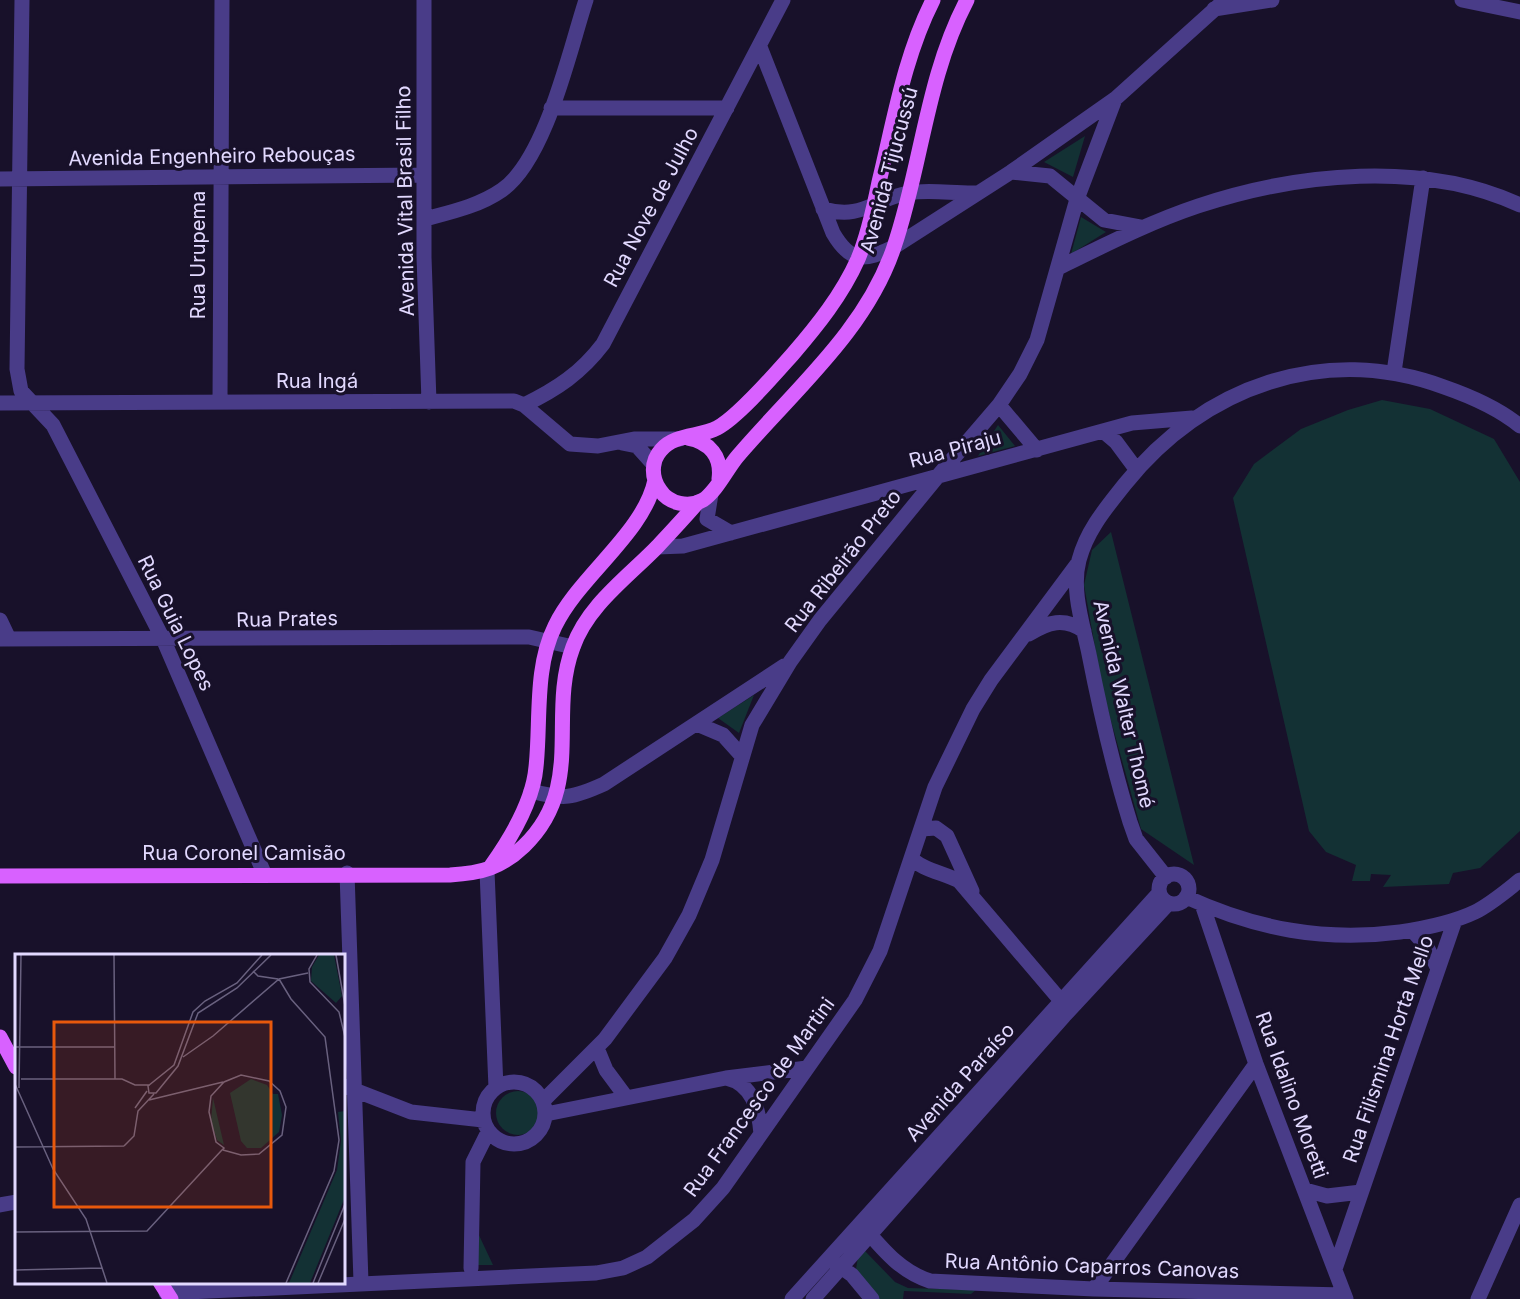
<svg xmlns="http://www.w3.org/2000/svg" width="1520" height="1299" font-family="Inter,sans-serif">
	<style>
		.green { fill: #133134 }
		.lines { fill: none; stroke-linecap: round; stroke-linejoin: round }
		.minor { stroke: #493c88; stroke-width: 15 }
		.major { stroke: #d861ff; stroke-width: 15 }
		.labels { text-anchor: middle; dominant-baseline: central; stroke-width: 6; stroke-linejoin: round; paint-order: stroke }
		.street-label { font-size: 20px; fill: #e2d9ff; stroke: #18112a }
		.inset-road { fill: none; stroke: #69617f; stroke-width: 1.5 }
		.view { fill: #e8590c; fill-opacity: 0.15; stroke: #e8590c; stroke-width: 3 }
		.inset-edge { fill: none; stroke: #e2d9ff; stroke-width: 3 }
	</style>
	<rect width="100%" height="100%" fill="#18112a"/>
	<path class="green" d="M1085,136L1073,177L1044,162Z
		M1081,217L1106,232L1071,254Z
		M1382,400L1430,409L1494,439L1520,482V831L1480,868L1453,873L1449,884L1383,887L1391,875L1371,874L1370,881H1352L1356,865L1326,852L1309,831L1233,498L1254,464L1301,429L1348,410Z
		M998,425L1015,446L978,456Z
		M1111,532L1194,865L1141,829L1103,692L1084,585L1092,550Z
		M754,695L739,733L718,718Z
		M496 1113a22 22 0 1 1 44 0a22 22 0 1 1-44 0Z
		M477,1231L493,1265H475Z
		M865,1251L895,1282L908,1288L976,1290L971,1294L904,1291L903,1299H879L856,1269L858,1257Z"/>
	<g class="lines">
		<path class="minor" d="M22,0L17,369L21,391L53,425L164,641L264,873
			M424,0V257L429,402
			M1462,0L1520,12
			M1214,9L1272,0
			M760,47L833,233C851,264 865,261 894,247L1011,172L1115,99L1225,0
			M551,108H727
			M1011,172L1050,176L1104,220L1141,227
			M0,179L424,175
			M823,209C862,220 872,200 908,193C930,189 955,194 978,193
			M425,219C451,212 479,206 502,190C546,159 569,52 586,0
			M1060,267C1105,245 1150,222 1198,206C1297,173 1423,160 1520,205
			M1394,372L1423,178
			M220,402L222,0
			M0,403L514,401L524,405L570,444L598,446L634,439H680
			M524,405C557,389 581,373 603,344L783,0
			M999,405L1037,450
			M1103,431L1116,442L1136,469
			M622,443L637,446L654,465
			M711,494L707,519L731,533
			M657,547L683,546L1132,423L1192,418
			M0,620L9,639
			M1029,634C1048,622 1064,617 1084,631
			M0,639L529,637L573,647
			M697,724L723,735L741,755
			M531,791C564,800 573,798 604,784L784,666
			M921,829L936,828L947,836L972,891
			M912,858C918,868 946,874 959,881L1067,1008
			M487,871L496,1088
			M347,873L361,1282
			M1159 889a15 15 0 1 1 30 0a15 15 0 1 1-30 0Z
			M1166,877L1136,839L1130,822C1113,767 1100,710 1089,654C1083,625 1071,590 1079,560C1087,530 1106,508 1125,484C1203,386 1325,343 1444,387C1470,396 1498,408 1520,426
			M1186,897C1256,929 1324,942 1400,932C1426,928 1452,923 1475,912C1491,904 1506,891 1520,880
			M1202,904L1256,1064L1346,1299
			M1412,930L1427,947L1437,967
			M597,1048L606,1070L626,1097
			M726,1078C753,1084 759,1110 761,1134
			M483 1113a31 31 0 1 1 62 0a31 31 0 1 1-62 0Z
			M344,1086L411,1112L483,1120
			M543,1101L605,1039L665,958L689,915L712,860L752,725L790,662L820,620L938,476L999,405L1020,374L1037,340L1077,199L1115,99
			M546,1114L726,1078L807,1068
			M1305,1190L1327,1196L1361,1192
			M0,1205L16,1202
			M866,1230C885,1252 902,1272 930,1281L1094,1289L1344,1295
			M834,1262L852,1275L872,1299
			M471,1268L473,1162L488,1132
			M1335,1269L1455,920
			M1094,1289L1256,1064
			M166,1293L596,1273L623,1268L647,1257L694,1220L723,1188L855,1000L880,951L935,787L973,709L991,680L1078,563
			M792,1299L1159,893
			M813,1299L1064,1016L1169,903
			M1478,1299L1520,1205"/>
		<path class="major" d="M933,0C904,57 894,121 879,182C874,207 868,235 858,259C842,295 817,326 792,355C775,374 738,417 717,428C700,437 674,434 661,450C651,461 651,478 660,490C669,504 689,508 703,500C716,492 727,469 737,457C793,391 866,331 894,247C922,165 926,78 967,0
			M688,438C710,442 722,457 719,479
			M491,866C511,838 533,802 536,767C541,722 534,668 555,626C579,576 644,533 655,480
			M0,876L450,875C482,873 501,868 524,846C586,786 547,716 573,647C588,605 628,577 658,546C671,532 685,517 698,502
			M0,1037L16,1067
			M160,1282L171,1299"/>
	</g>
	<g class="labels">
		<g class="street-label">
			<text transform="translate(212 156) rotate(-1)">Avenida Engenheiro Rebouças</text>
			<text transform="translate(889 170) rotate(-75)">Avenida Tijucussú</text>
			<text transform="translate(405 201) rotate(-91)">Avenida Vital Brasil Filho</text>
			<text transform="translate(651 207) rotate(-62)">Rua Nove de Julho</text>
			<text transform="translate(198 255) rotate(-90)">Rua Urupema</text>
			<text x="317" y="381">Rua Ingá</text>
			<text transform="translate(955 449) rotate(-15)">Rua Piraju</text>
			<text transform="translate(843 561) rotate(-52)">Rua Ribeirão Preto</text>
			<text transform="translate(287 619) rotate(-1)">Rua Prates</text>
			<text transform="translate(176 623) rotate(64)">Rua Guia Lopes</text>
			<text transform="translate(1124 704) rotate(77)">Avenida Walter Thomé</text>
			<text x="244" y="853">Rua Coronel Camisão</text>
			<text transform="translate(1388 1049) rotate(-71)">Rua Filismina Horta Mello</text>
			<text transform="translate(960 1082) rotate(-48)">Avenida Paraíso</text>
			<text transform="translate(1292 1095) rotate(70)">Rua Idalino Moretti</text>
			<text transform="translate(759 1097) rotate(-54)">Rua Francesco de Martini</text>
			<text transform="translate(1092 1266) rotate(2)">Rua Antônio Caparros Canovas</text>
		</g>
	</g>
	<g transform="translate(15 954)">
		<rect width="330" height="330" fill="#18112a"/>
		<path d="M304,1H319L327,42L321,49L296,27L297,13ZM236,125L252,131L258,140H263L267,161L264,178L246,194H232L226,187L215,139ZM198,144L209,191L202,186L196,167ZM330,157V243L295,329H274L322,216L326,187L323,158Z" fill="#133134"/>
		<path class="inset-road" d="M99,1L100,125M247,1L222,29L190,47L178,58L159,111L133,132L134,139H141L163,112L183,59L222,34L256,1M302,1L294,15L295,28L324,58L330,83M321,1L330,52M238,17L243,22L263,25M264,25L276,45L310,83L324,186L319,217L271,329M0,93H100M168,103L198,82L264,25L293,19M6,125H107L120,131H135M0,130L38,215L71,265L92,329M4,134L6,1M134,146L208,128M120,154L132,137M109,192L119,182L123,157L139,140M0,193L109,192M206,197L209,194L201,188L194,158L196,142L209,128L226,121L254,127L265,137L271,153L267,181L244,200L226,201L208,196M0,278L132,277L206,197M0,316L87,314M298,329L330,250M303,329L330,265"/>
		<path class="view" d="M39,68H256V253H39Z"/>
		<rect width="330" height="330" class="inset-edge"/>
	</g>
</svg>
